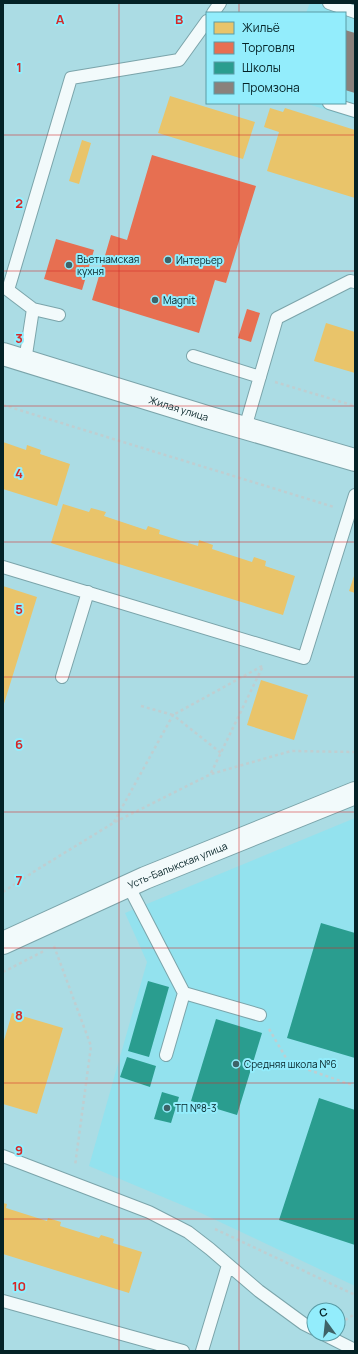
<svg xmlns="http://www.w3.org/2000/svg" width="358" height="1354" font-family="Manrope,sans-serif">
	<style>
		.built { fill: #93e2ee }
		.homes { fill: #e9c46a }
		.shops { fill: #e76f51 }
		.schools { fill: #2a9d8f }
		.industry { fill: #8a817c }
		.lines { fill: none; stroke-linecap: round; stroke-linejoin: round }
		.service-casing { stroke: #7ba4aa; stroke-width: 14 }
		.minor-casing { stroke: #7ba4aa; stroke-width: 24 }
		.secondary-casing { stroke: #7ba4aa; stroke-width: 24 }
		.path { stroke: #bfced1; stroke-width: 2.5; stroke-dasharray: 3 3; stroke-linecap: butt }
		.service { stroke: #f2fafb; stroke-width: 12 }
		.minor { stroke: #f2fafb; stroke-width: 22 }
		.secondary { stroke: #f2fafb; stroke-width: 22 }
		.grid { fill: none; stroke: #d62828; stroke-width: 1; stroke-opacity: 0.55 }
		.poi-dot { fill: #3e6368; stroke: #93edfc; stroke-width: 1.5 }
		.labels { text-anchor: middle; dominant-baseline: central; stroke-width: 4; stroke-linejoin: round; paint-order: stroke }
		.poi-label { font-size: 10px; fill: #042226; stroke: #93edfc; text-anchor: start }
		.street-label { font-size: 10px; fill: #042226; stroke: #93edfc }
		.grid-label { font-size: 13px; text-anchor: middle; font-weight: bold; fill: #d62828; stroke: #93edfc; stroke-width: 4; stroke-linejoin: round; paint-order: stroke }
	</style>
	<rect width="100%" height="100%" fill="#abdce4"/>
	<path class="built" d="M310,3H355V119L305,103H345V13H306Z
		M355,818V1286L201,1213L89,1166L147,962L125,913Z"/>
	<path class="homes" d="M170,96L255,122L243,159L158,133Z
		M270,108L283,112L285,108L355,130V198L267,171L279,132L264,127Z
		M82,140L91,143L79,184L69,181Z
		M326,323L355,332V373L314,361Z
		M3,442L26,450L27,445L41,450L40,454L70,464L57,506L3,489Z
		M63,504L89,512L91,508L106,512L104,516L146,530L148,526L160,530L159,534L198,546L199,540L213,545L212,549L252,562L254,557L266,561L265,566L295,576L283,615L51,543Z
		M355,573V593L349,591Z
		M3,586L37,597L3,707Z
		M261,680L308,695L294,740L247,725Z
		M12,1013L63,1028L37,1114L3,1104V1044Z
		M3,1203L7,1204L6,1208L47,1221L48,1218L61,1222L60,1226L99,1238L101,1235L114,1239L113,1243L142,1252L129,1293L3,1254Z"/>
	<path class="shops" d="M152,155L256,186L226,283L215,280L199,333L92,300L111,235L127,240Z
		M56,239L94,250L82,290L44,279Z
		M247,309L260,313L251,342L238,338Z"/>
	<path class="schools" d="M321,923L355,933V1058L287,1038Z
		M148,981L169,987L149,1057L128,1051Z
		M216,1019L262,1033L237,1115L191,1101Z
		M127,1057L156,1066L150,1087L120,1077Z
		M162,1092L179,1097L171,1123L154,1119Z
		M319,1098L355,1110V1245L279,1220Z"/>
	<path class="industry" d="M345,30L355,33V93L345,90Z"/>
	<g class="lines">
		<defs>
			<path id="service" d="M329,3L355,12
				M213,13L220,3
				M329,103L355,111
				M33,309L8,290L71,78L179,60L207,21
				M193,356L260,377
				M25,361L33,309L59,315
				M245,428L277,318L350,281L355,282
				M3,567L304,658L355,495
				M62,677L88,592
				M128,885L184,993L166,1055
				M184,993L260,1015
				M3,1156L149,1212L188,1232L210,1249L259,1291L304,1324L314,1329
				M3,1301L183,1351
				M323,1334L355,1350
				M202,1351L228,1265"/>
			<g id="minor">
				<path id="s1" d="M3,943L145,878L355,793"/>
			</g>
			<g id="secondary">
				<path id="s2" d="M3,354L207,417L355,460"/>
			</g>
		</defs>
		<use href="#service" class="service-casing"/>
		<use href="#minor" class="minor-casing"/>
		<use href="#secondary" class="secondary-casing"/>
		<path class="path" d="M275,382L355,406
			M3,405L334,507
			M141,706L173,715L264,665
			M211,773L263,666
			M114,822L173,715L221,753
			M3,892L38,869L115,822L211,774L291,751L355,752
			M54,946L91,1046L75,1166
			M3,972L44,951
			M269,1029L289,1063L355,1086
			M215,1229L355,1295
			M340,1323L355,1314"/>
		<use href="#service" class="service"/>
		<use href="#minor" class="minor"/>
		<use href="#secondary" class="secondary"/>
	</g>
	<path class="grid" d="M119,3V1351M239,3V13M239,103V1351M3,135H355M3,271H355M3,406H355M3,542H355M3,677H355M3,812H355M3,948H355M3,1083H355M3,1219H355"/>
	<g class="poi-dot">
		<circle cx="168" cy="260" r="4"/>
		<circle cx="69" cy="265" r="4"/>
		<circle cx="155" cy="300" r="4"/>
		<circle cx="236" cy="1064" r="4"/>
		<circle cx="167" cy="1108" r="4"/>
	</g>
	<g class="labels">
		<g class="poi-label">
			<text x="77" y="259">Вьетнамская<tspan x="77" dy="12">кухня</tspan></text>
			<text x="176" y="260">Интерьер</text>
			<text x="163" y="300">Magnit</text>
			<text x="244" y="1064">Средняя школа №6</text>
			<text x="175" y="1108">ТП №8-3</text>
		</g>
		<g class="street-label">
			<text stroke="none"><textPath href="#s2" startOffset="184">Жилая улица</textPath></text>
			<text stroke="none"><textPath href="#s1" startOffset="191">Усть-Балыкская улица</textPath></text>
		</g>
	</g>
	<g class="grid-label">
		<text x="60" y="24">A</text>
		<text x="179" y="24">B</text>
		<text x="19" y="72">1</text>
		<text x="19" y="208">2</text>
		<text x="19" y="343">3</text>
		<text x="19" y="478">4</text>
		<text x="19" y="614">5</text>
		<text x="19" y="749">6</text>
		<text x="19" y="885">7</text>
		<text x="19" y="1020">8</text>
		<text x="19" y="1155">9</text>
		<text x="19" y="1291">10</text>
	</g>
	<rect width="358" height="1354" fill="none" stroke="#042226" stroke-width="8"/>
	<rect x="206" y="12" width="140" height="92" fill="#93edfc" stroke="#5a9ca6"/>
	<rect x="214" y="22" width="20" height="12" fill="#e9c46a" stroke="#5a9ca6"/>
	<text x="242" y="32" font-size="12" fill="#042226">Жильё</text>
	<rect x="214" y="42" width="20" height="12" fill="#e76f51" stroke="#5a9ca6"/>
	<text x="242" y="52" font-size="12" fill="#042226">Торговля</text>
	<rect x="214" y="62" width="20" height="12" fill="#2a9d8f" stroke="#5a9ca6"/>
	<text x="242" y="72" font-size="12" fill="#042226">Школы</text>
	<rect x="214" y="82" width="20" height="12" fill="#8a817c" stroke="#5a9ca6"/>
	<text x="242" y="92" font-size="12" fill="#042226">Промзона</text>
	<g transform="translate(326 1322) rotate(345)"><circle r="19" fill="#93edfc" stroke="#5a9ca6"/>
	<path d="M0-3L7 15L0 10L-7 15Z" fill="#3e6368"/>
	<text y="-6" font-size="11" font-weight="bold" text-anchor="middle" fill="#042226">С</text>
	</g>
</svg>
